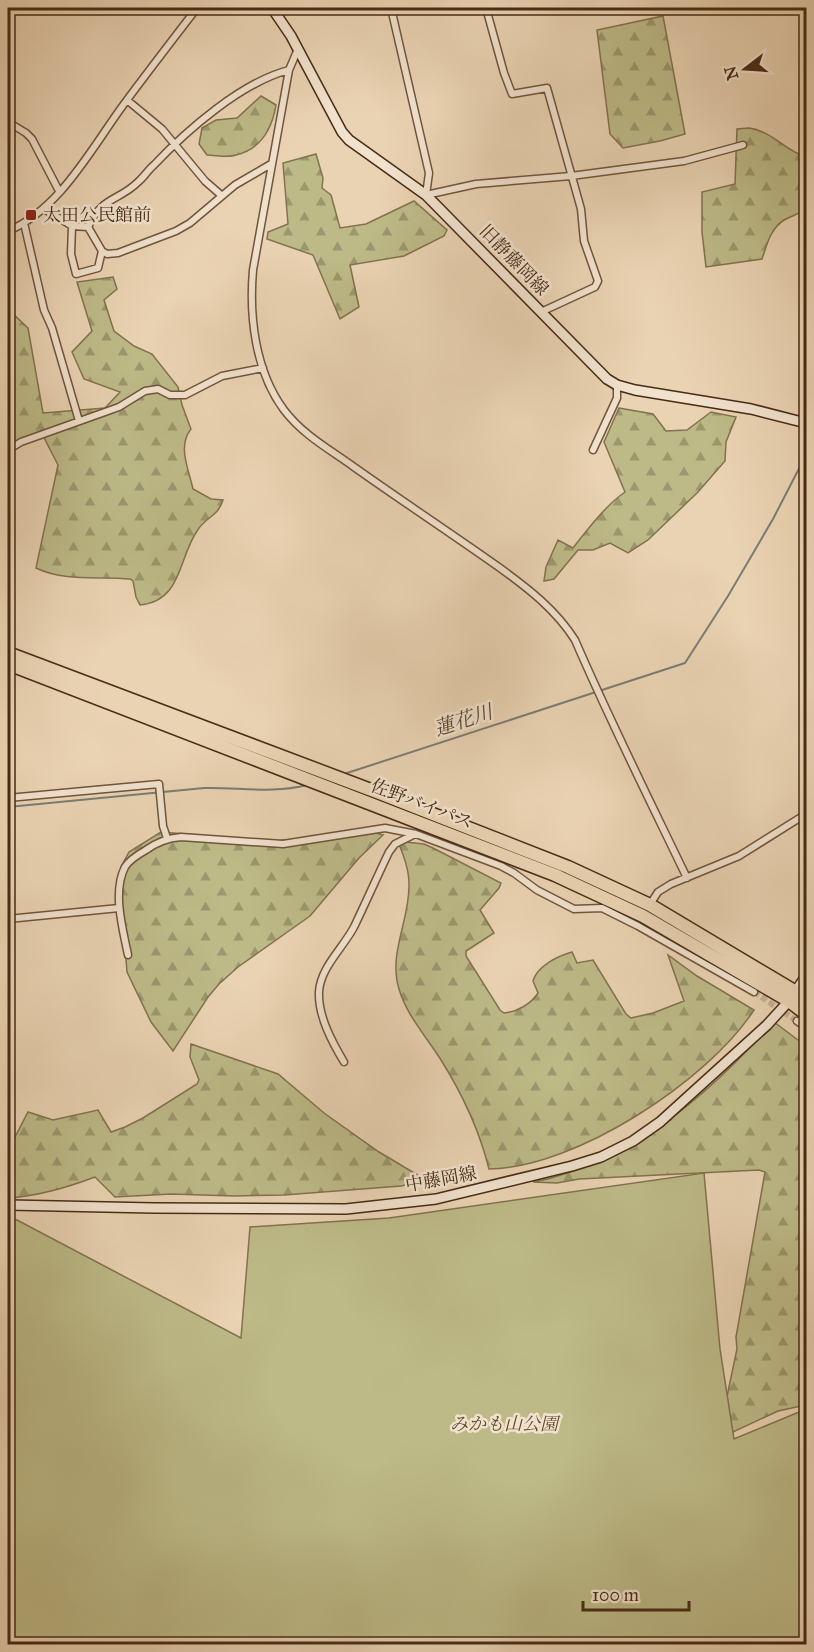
<svg xmlns="http://www.w3.org/2000/svg" width="814" height="1652" font-family="'IM FELL Great Primer','Noto Serif JP',serif">
	<style>
		.forest { fill: url(#forest-firs); stroke: #82724e; stroke-width: 1.5 }
		.green { fill: #bdba88; stroke: #82724e; stroke-width: 1.5 }
		.lines { fill: none; stroke-linecap: round; stroke-linejoin: round }
		.stream { stroke: #797e76; stroke-width: 2 }
		.street-tunnel { stroke: #c9b193; stroke-width: 6; stroke-dasharray: 6 3; stroke-linecap: butt }
		.street-casing { stroke: #70553c; stroke-width: 9 }
		.secondary-casing { stroke: #472b14; stroke-width: 12 }
		.highway-casing { stroke: #472b14; stroke-width: 15 }
		.street { stroke: #f1e2ce; stroke-width: 6 }
		.secondary { stroke: #f1e2ce; stroke-width: 9 }
		.highway { stroke: #ead3b3; stroke-width: 12 }
		.poi-dot { fill: #8f2418; stroke: #f1e2ce; stroke-width: 2 }
		.labels { text-anchor: middle; dominant-baseline: central; stroke-width: 5; stroke-linejoin: round; paint-order: stroke }
		.poi-label { font-size: 18px; fill: #472b14; stroke: #f1e2ce; text-anchor: start }
		.street-label { font-size: 18px; fill: #472b14; stroke: #f1e2ce }
		.park-label { font-size: 18px; font-style: italic; fill: #5f482b; stroke: #f1e2ce }
		.water-label { font-size: 20px; font-style: italic; fill: #584735; stroke: #f1e2ce }
	</style>
	<defs>
		<pattern id="forest-firs" width="22" height="20" patternUnits="userSpaceOnUse" patternTransform="scale(1.5)"><rect width="22" height="20" fill="#bdba88"/><path d="M5 1l3.5 6h-7zM16 11l3.5 6h-7z" fill="#9b976e"/></pattern>
	</defs>
	<rect width="100%" height="100%" fill="#ead3b3"/>
	<filter id="stains"><feTurbulence type="fractalNoise" baseFrequency=".00333" numOctaves="4"/><feColorMatrix values="0 0 0 0 .2 0 0 0 0 .09 0 0 0 0 .02 0 0 0 .5 -.17"/></filter>
	<radialGradient id="worn" r=".72"><stop offset=".6" stop-color="#630" stop-opacity="0"/><stop offset="1" stop-color="#630" stop-opacity=".3"/></radialGradient>
	<path class="forest" d="M663,16L685,134L660,141L623,148L610,134L597,30Z
		M261,96L276,105C272,129 261,149 236,155C228,158 216,155 207,155L199,144L202,128L216,120L237,118Z
		M749,128C772,131 785,151 806,157V209C799,214 791,216 784,220C770,229 767,245 762,259L706,267L702,232V192L735,184L737,129Z
		M316,154L323,178L322,188L331,195L340,228L366,224L414,201L447,230L444,236L404,256L350,265L359,307L340,319L313,255L267,239L268,232L288,224L283,163Z
		M113,277L117,289L104,300L114,331L134,346L152,354L178,387L182,405L191,429C177,446 189,470 193,489L211,499L223,500C217,518 206,516 197,531C178,559 182,601 140,605L136,597L133,581L130,579C99,576 65,582 36,568L58,465L41,432L8,444V309L28,328L43,413L105,408L120,392L84,379L72,352L92,331L77,282Z
		M619,408L653,414L666,431L687,430L711,412L736,417L726,442L725,461L698,492L648,540L628,553L610,543L593,550H578L554,579L544,581L546,567L558,540L573,548C587,530 606,505 625,492L604,442Z
		M161,832L274,841L372,832L383,835L359,858L310,916L238,967L219,984L208,997L173,1051L151,1022L127,972L120,883L121,867L129,852Z
		M406,842L424,844L433,848L501,883L499,888L480,910L494,933L466,951V956L500,1010L504,1013C517,1012 531,1004 538,993L533,981C537,966 558,956 572,952L577,963L593,960L626,1014L631,1018L653,1013L684,1001L668,955L697,976L754,1010C708,1081 575,1168 489,1169C479,1129 463,1095 441,1060C426,1036 407,1016 399,989C388,953 410,920 409,884C409,870 404,857 399,844Z
		M774,1022L806,1046V1124L803,1127L806,1134V1405L778,1411L718,1439L737,1349L736,1337L765,1172L759,1170L579,1179L557,1183L533,1182C539,1180 545,1180 551,1178C643,1153 712,1090 774,1022Z
		M191,1044L278,1074L324,1113L379,1152L426,1180L401,1186L284,1195L234,1196L171,1194L115,1197L95,1177C66,1188 39,1196 8,1198V1146L14,1139L28,1112L53,1120L98,1110L111,1132L125,1127L143,1118L197,1084L199,1080L190,1057Z"/>
	<path class="green" d="M704,1173L720,1349L734,1439L799,1412L806,1413V1644H8V1219L17,1220L241,1338L250,1227L389,1218Z"/>
	<g class="lines">
		<path class="stream" d="M344,774L685,663L728,596L773,519L806,455
			M8,807L204,788C238,787 273,794 307,785"/>
		<path class="street-tunnel" d="M754,992L797,1021"/>
		<defs>
			<path id="street" d="M391,8L429,173L426,195L476,184L571,176L684,161L743,145
				M486,8L504,73L512,94L547,88L581,209L584,241L598,281L595,287L541,312
				M298,49L289,70L253,270C249,316 255,371 284,410C303,435 329,449 354,467C402,501 452,534 500,568C529,589 556,610 575,640C610,721 649,799 687,878
				M127,100L162,129L205,181L221,195
				M8,122L26,133L32,139L59,191
				M44,209L72,226L71,254L76,274L98,268L102,251
				M24,223L44,310L52,328L79,421
				M72,226L88,227C102,196 119,201 138,182C144,177 148,170 154,165C187,130 242,82 289,70
				M88,227L102,251L107,254L118,253L176,231L190,223L235,185L271,164
				M8,231C62,208 93,145 127,100C150,69 174,38 197,8
				M8,450L21,442L119,407L145,391L158,389L170,395H185L222,376L263,368
				M593,450L617,398V385
				M8,798L159,784L163,826L167,838
				M649,906L658,892L671,884L739,856L806,814
				M8,919L119,908
				M128,955C123,930 112,892 125,867C129,860 139,854 146,850C157,842 168,838 181,837L283,844L385,828L416,834L501,866L514,873L537,890L574,909L602,908L638,926L754,992
				M797,1021L806,1027
				M344,1062C332,1042 318,1016 319,992C320,968 343,948 354,927C366,902 377,877 389,852L395,844L415,834"/>
			<path id="secondary" d="M272,8L291,36L342,132L349,140L426,195L607,379L617,385L635,390L751,409L806,423
				M8,1205L154,1208L346,1209L436,1199L572,1166L601,1157L633,1141L660,1122L767,1025L789,1001L806,976"/>
			<path id="highway" d="M8,653L379,793L568,867L650,905L806,998
				M8,664L555,875L643,916L789,1001L806,1014"/>
		</defs>
		<use href="#street" class="street-casing"/>
		<use href="#secondary" class="secondary-casing"/>
		<use href="#highway" class="highway-casing"/>
		<use href="#street" class="street"/>
		<use href="#secondary" class="secondary"/>
		<use href="#highway" class="highway"/>
	</g>
	<rect class="poi-dot" x="25" y="209" width="12" height="12" rx="3"/>
	<g class="labels">
		<g class="poi-label">
			<text x="43" y="215">太田公民館前</text>
		</g>
		<g class="street-label">
			<text transform="translate(514 260) rotate(46)">旧静藤岡線</text>
			<text transform="translate(422 804) rotate(21)">佐野バイパス</text>
			<text transform="translate(441 1179) rotate(-10)">中藤岡線</text>
		</g>
		<g class="park-label">
			<text x="504" y="1424">みかも山公園</text>
		</g>
		<g class="water-label">
			<text transform="translate(463 720) rotate(-18)">蓮花川</text>
		</g>
	</g>
	<rect width="814" height="1652" fill="none" stroke="#ead3b3" stroke-width="30"/>
	<rect x="9" y="9" width="796" height="1634" fill="none" stroke="#472b14" stroke-width="3"/>
	<rect x="15" y="15" width="784" height="1622" fill="none" stroke="#472b14" stroke-width="1.5"/>
	<g transform="translate(745 69) rotate(253)" stroke="#f1e2ce" stroke-width="4.5" paint-order="stroke">
	<path d="M0-4.5L10 22L0 15L-10 22Z" fill="#472b14"/>
	<text y="-9" font-size="16" font-weight="bold" text-anchor="middle" fill="#472b14">N</text>
	</g>
	<path d="M583 1601v9h106v-9" fill="none" stroke="#472b14" stroke-width="3"/>
	<text x="592" y="1601" font-size="18" fill="#472b14" stroke="#f1e2ce" stroke-width="4.5" paint-order="stroke">100 m</text>
	<rect width="100%" height="100%" filter="url(#stains)"/>
	<rect width="100%" height="100%" fill="url(#worn)"/>
</svg>
